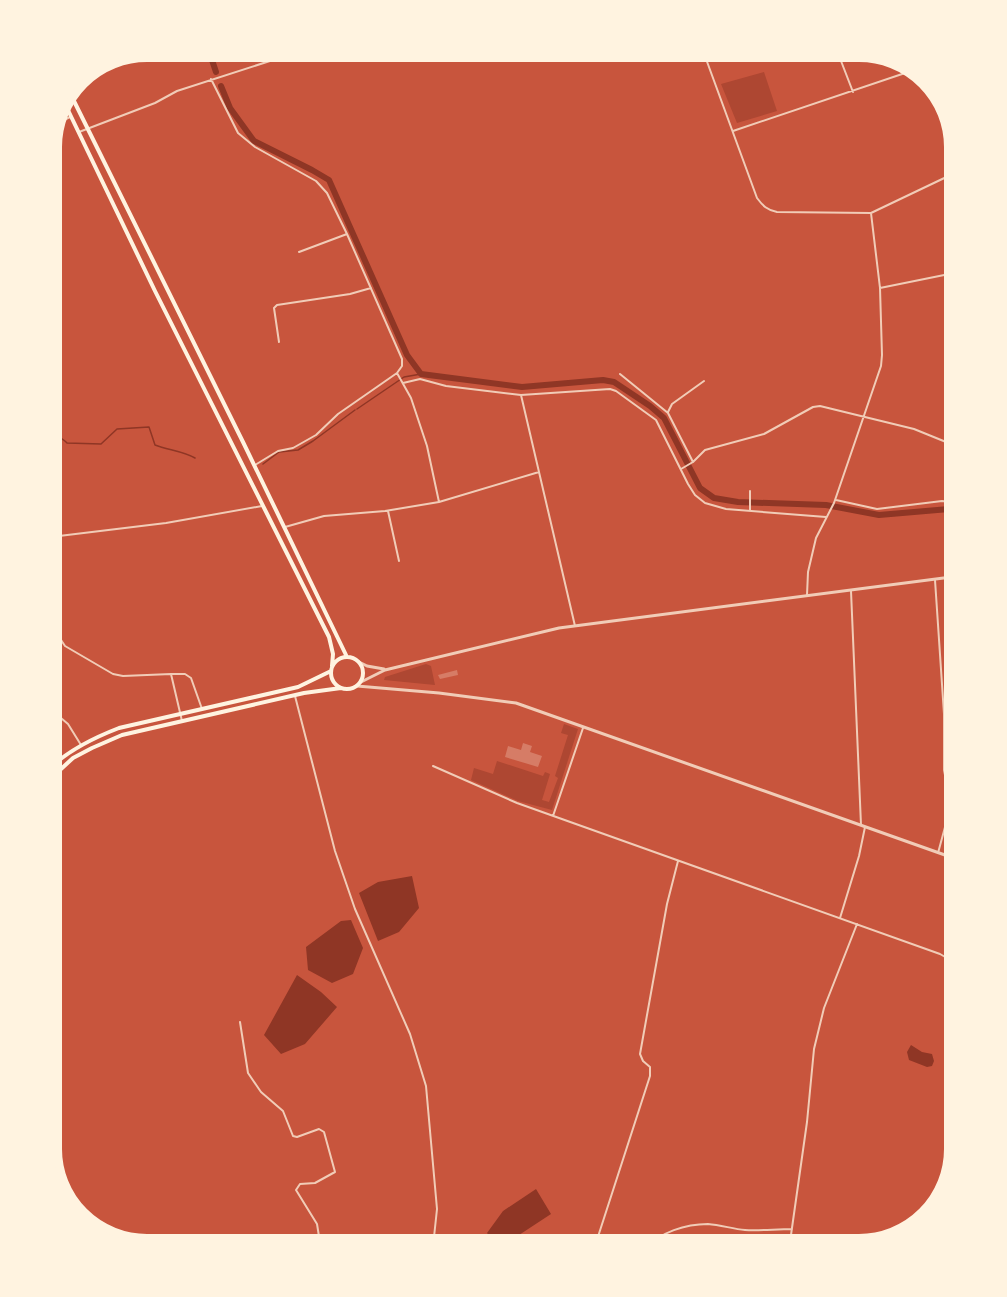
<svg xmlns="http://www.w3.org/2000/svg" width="1007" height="1297" font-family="Quicksand,sans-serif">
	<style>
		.green { fill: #ae4732 }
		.water { fill: #8f3625 }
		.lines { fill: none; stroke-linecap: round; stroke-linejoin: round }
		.stream { stroke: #8f3625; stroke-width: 1.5 }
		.canal { stroke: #8f3625; stroke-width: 6 }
		.building { fill: #d67c66 }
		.minor { stroke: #f1ccb7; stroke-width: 2 }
		.tertiary { stroke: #f1ccb7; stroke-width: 3 }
		.secondary { stroke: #fff3e0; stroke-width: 4 }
		.rim { fill: none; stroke: #fff3e0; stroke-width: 8 }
	</style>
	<rect width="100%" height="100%" fill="#c8553d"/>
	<path class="green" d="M764,72L777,111L737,123L721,84Z
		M426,664L431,666L435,685L384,680L385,677Z
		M564,724L578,729L552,810L518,801L471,780L474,768L493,774L497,761L543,776L545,772L550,774L542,800L549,802L558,778L555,776L568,735L561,733Z"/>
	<path class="water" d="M412,876L419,908L399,932L378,941L359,893L378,882Z
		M351,920L363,948L353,974L332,983L308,970L306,947L341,921Z
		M297,975L321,992L337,1007L305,1044L281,1054L264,1035Z
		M911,1045L922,1052L932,1054L934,1061L932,1066L927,1067L909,1060L907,1052Z
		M945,1055H952C960,1062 959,1077 959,1088L957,1090L948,1088L945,1077Z
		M536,1189L551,1214L519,1235L496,1244L487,1233L503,1211Z"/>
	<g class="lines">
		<path class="stream" d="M357,409L404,377L421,374
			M48,428C53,435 61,437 67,443L101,444L117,429L149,427L155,445C168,450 183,451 195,458
			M263,464L279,452L298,450L313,441L355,410"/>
		<path class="canal" d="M208,48L216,72
			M221,86L230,108L254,141L312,170L329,180L407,355L421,374L522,387L603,380L614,382L650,406L664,418L700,488L714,498L738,502L826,505L879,515L949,509L959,515"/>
	</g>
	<path class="building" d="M457,670L458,675L440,679L438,675Z
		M523,743L532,746L530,752L542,756L538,767L505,757L508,746L521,750Z"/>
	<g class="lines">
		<path class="minor" d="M702,48L757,198C763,206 767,210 777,212L871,213L959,171
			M836,48L853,92
			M211,79L238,133L255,147L316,181L327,193L347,234L402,359V366L397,373L338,414L316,435L293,448L278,451L255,465
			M56,124L70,117
			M733,131L917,69
			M79,132L155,103L177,91L310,48
			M299,252L347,234
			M880,288L959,272
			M279,342L274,308L277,305L350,294L371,288
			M397,373L411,398L427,446L439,502
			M620,374L668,413L693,462
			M403,383L420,379L446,386L521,395L610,389L616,391L656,420L688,484L695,495L705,503L726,509L826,517
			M521,395L575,626
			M668,412L672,404L704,381
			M681,469L693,462L705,450L764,434L813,407L820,406L914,429L946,442L959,441
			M750,491V510
			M836,500L877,509L942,501L951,502L959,506
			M388,511L399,561
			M285,527L324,516L385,511L439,502L539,472
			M48,540L59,536L166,523L262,506
			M935,580L944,714V770L951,805L938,853
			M851,591L861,825
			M807,595L808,572L816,538L834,503L881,366L882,355L880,288L871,213
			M48,620L65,646L113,674L123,676L171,674L182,721
			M171,674H185L191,678L202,709
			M295,696L335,851L355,909L410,1034L426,1086L437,1209L434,1237L435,1249
			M48,707L68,724L81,745
			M433,766L517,803L940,954L959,965
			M553,816L583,728
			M840,918L859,856L865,827
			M240,1022L248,1073L261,1092L283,1111L293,1136L297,1137L319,1129L324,1132L335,1172L315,1183L300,1184L296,1190L317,1224L321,1249
			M594,1249L650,1076V1067L643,1061L640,1054L667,904L678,861
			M645,1249C660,1232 686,1224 708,1224C721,1225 733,1229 745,1230C760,1231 776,1229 792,1229
			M789,1249L807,1122L814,1049L824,1008L857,924"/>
		<path class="tertiary" d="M359,662L367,666L384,669
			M361,682L385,670L559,628L959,576
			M357,686L439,693L516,703L959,860"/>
		<path class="secondary" d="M71,95L243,442L347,657
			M66,106L155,291L329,637L333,654L332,666
			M331 673a16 16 0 1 1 32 0a16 16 0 1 1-32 0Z
			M48,770C68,750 93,738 119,728L298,687L331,671
			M48,781L73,758L92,748L122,735L304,693L341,688"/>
	</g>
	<path d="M0 0H1007V1297H0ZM147 58H859A89 89 0 0 1 948 147V1149A89 89 0 0 1 859 1238H147A89 89 0 0 1 58 1149V147A89 89 0 0 1 147 58Z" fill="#fff3e0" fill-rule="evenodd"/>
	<path class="rim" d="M147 58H859A89 89 0 0 1 948 147V1149A89 89 0 0 1 859 1238H147A89 89 0 0 1 58 1149V147A89 89 0 0 1 147 58Z"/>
</svg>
